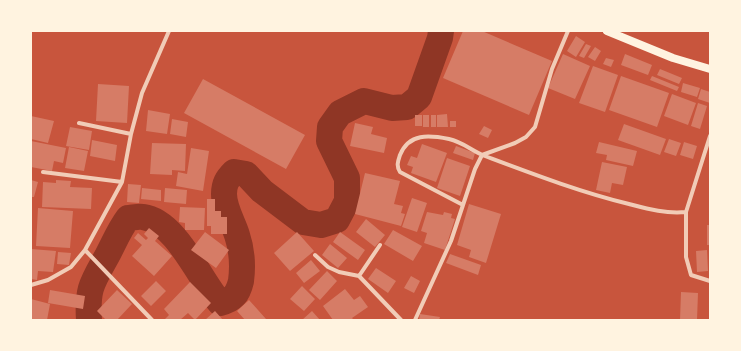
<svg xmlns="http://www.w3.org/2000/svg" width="741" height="351" font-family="'Nunito Sans',sans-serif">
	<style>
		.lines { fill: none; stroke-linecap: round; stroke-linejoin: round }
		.river { stroke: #8f3625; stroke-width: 26 }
		.building { fill: #d67c66 }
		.minor { stroke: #f1ccb7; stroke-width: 4 }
		.secondary { stroke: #fff3e0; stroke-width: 8 }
	</style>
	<rect width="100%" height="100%" fill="#c8553d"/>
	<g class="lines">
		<path class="river" d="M89,320C87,288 92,283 107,256C114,243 119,230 128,218C132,218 139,216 143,217C176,221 200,280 220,303C233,300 238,294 241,281C243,266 242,250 237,235C233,222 224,208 224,194C224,184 227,179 234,172L246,174L262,191L303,222L321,225L337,220L347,201V178L329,141L330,127L340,113L364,101L392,108L407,107L419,97L440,38L441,31"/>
	</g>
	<path class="building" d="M463,31H482L552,61L529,115L443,78Z
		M576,36L585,42L576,57L567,51Z
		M586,44L591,46L584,58L579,56Z
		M595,47L601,51L595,61L588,57Z
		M563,54L590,66L575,99L548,88Z
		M625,54L652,65L648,75L621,65Z
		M606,58L614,60L611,67L603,64Z
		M593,66L618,75L605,112L579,103Z
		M660,69L682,78L679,84L657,75Z
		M621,76L669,93L657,127L609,110Z
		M652,76L679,87L677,91L650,80Z
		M203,79L305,135L286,169L184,113Z
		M683,83L700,88L697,97L681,92Z
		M98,84L129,86L127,123L96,121Z
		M701,89L710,92V103L698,99Z
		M672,94L696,103L688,125L664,116Z
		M698,103L707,106L700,129L691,126Z
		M148,110L170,114L167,134L146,131Z
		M447,114L448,127H437V115Z
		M415,115H422V126H415Z
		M423,115H429V127H423Z
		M431,115H436V127H431Z
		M31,116L54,121L48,143L31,139Z
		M172,119L188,122L186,137L170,134Z
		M450,121H456V127H450Z
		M355,123L373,127L371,134L387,138L384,153L350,146Z
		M624,124L666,139L660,155L618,140Z
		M484,126L492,130L488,138L479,134Z
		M70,127L92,131L89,150L66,146Z
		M669,139L681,143L676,156L664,152Z
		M92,140L117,145L115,161L90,156Z
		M31,141L66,148L63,163L54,161L52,171L31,167L32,157Z
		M599,142L637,151L633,166L606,160L607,155L596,153Z
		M684,142L697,146L693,159L680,155Z
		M152,143L186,144L185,171L172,170V175L150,174Z
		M422,144L447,153L436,182L411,173L413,167L407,165L411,156L417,158Z
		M456,146L475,153L473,160L453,153Z
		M69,147L88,151L84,171L65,168Z
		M191,148L209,151L203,191L176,186L178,172L187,174Z
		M447,158L470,166L460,196L437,188Z
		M602,162L627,167L623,185L612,183L610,193L596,190Z
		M365,173L400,181L394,204L403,206L401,213L405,214L401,226L355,214Z
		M31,180L38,182L34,197H31Z
		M56,180L71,181L70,187L92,188L91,209L42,207L43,182L56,183Z
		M128,184L141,185L139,203L127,202Z
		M142,188L161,190V201L141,199Z
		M165,188L187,190L186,204L164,202Z
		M412,198L427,203L417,232L402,227Z
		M207,199H215V211H221V217H227V234H211V226H207Z
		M469,204L501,214L486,263L469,257L471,250L457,245Z
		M180,207L205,208L204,230H185V223L179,222Z
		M38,208L73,211L70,248L36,246Z
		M427,212L443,215L444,212L452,214L451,218L455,219L445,250L424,243L427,233L421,231Z
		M366,219L385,235L375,247L356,232Z
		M707,225H710V245H707Z
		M149,228L159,236L155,241L172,256L154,276L132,256L142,245L134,238L138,233L146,240L148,238L144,234Z
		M393,230L422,246L413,261L384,244Z
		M205,232L229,250L216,268L191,250Z
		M297,232L314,251L290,271L274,253Z
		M340,232L365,250L358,260L333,242Z
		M330,244L347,258L338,268L322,255Z
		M31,249L56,251L53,272L38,271L37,280L31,279Z
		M707,250L708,271L697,272L696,251Z
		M58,252L71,253L69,265L57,264Z
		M450,254L481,265L478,275L446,263Z
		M311,260L320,271L304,283L296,273Z
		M376,268L396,281L388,293L368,279Z
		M327,271L337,281L320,300L309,290Z
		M411,276L420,281L414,293L404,288Z
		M156,281L166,291L151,306L141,296Z
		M190,282L211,303L195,320L188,313L180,320H164L169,315L164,309Z
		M302,286L315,299L304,311L290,299Z
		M345,289L354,300L360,296L368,307L352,318L354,320H333L323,306Z
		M50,290L85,296L83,309L48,303Z
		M117,290L132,304L117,320H106L97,311Z
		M681,292L698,293L697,320H680Z
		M31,299L50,304L47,320H31Z
		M249,300L266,319L265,320H245L237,311Z
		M215,311L223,320H205Z
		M312,311L320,320H302Z
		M420,314L440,317L439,320H419Z"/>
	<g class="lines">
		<path class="minor" d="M79,123L131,134
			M710,136L686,212V257L691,275L710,281
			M43,172L122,182
			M463,205L400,172C396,166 398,161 400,155C409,133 429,135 449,139C463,142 472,151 485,156C533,174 580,192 629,204C648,209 666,214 686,212
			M85,250L152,320
			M315,255L328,267L339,272L359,276L401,320
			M359,276L380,245
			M31,285L48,280L71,267L85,250L122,182L131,134L142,93L169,31
			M415,320L451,241L475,169L482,155L515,143L526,137L535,127L552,69L568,31"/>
		<path class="secondary" d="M607,31L673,58L710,69"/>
	</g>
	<rect width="741" height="351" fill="none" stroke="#fff3e0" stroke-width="64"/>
</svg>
